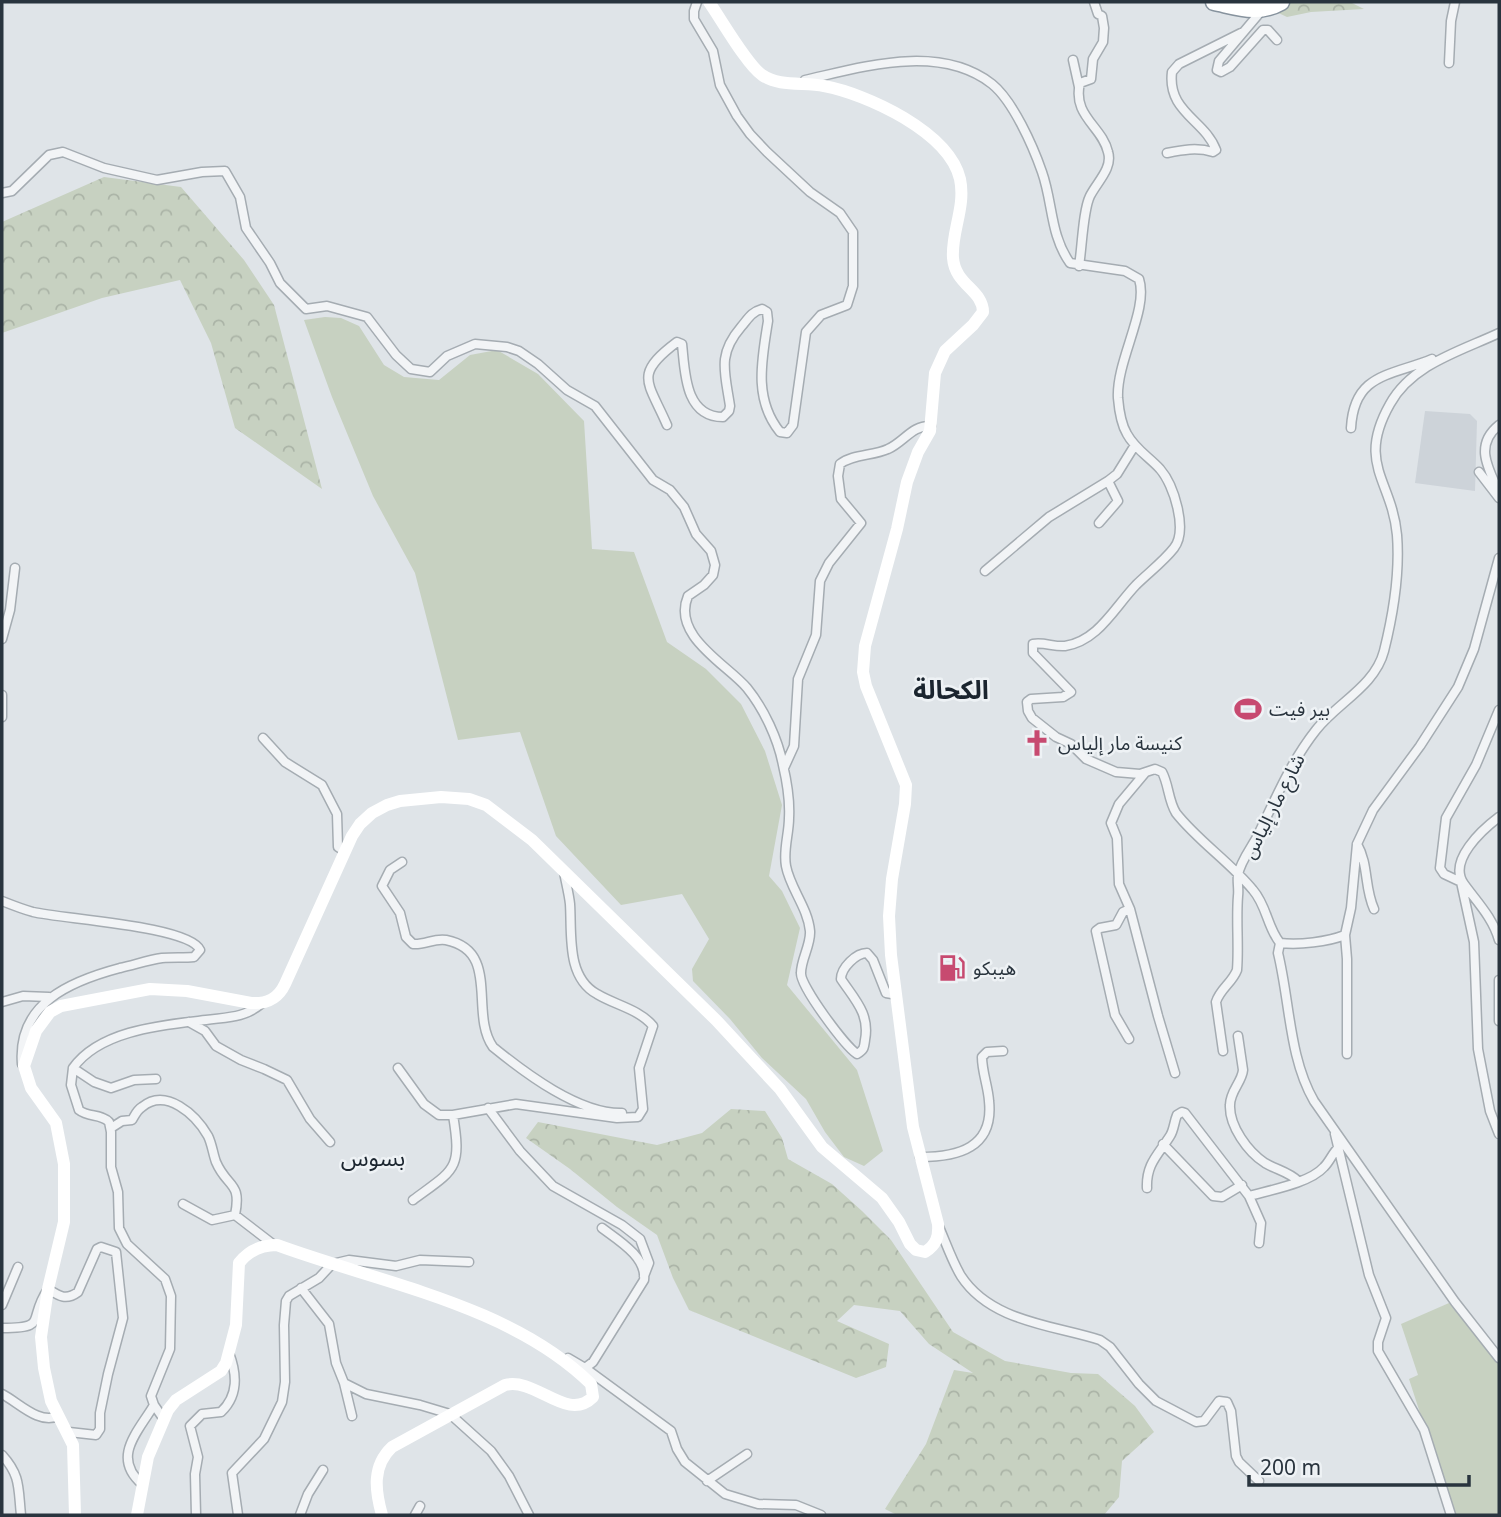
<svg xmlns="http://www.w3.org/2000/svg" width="1501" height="1517" font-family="'Noto Sans','Noto Sans Arabic',sans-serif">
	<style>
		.built { fill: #cdd3d9 }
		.green { fill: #c7d1c1 }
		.forest { fill: url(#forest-crowns) }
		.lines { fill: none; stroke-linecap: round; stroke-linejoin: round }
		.street-casing { stroke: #a5acb2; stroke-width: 11 }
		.highway-casing { stroke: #87939e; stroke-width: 19 }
		.street { stroke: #f2f4f6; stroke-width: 8 }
		.secondary { stroke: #fff; stroke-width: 12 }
		.highway { stroke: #fff; stroke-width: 16 }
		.labels { text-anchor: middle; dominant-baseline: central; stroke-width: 5; stroke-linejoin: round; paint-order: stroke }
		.poi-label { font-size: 19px; fill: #29343e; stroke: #eef2f5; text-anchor: start }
		.street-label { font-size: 19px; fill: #29343e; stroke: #eef2f5 }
		.quarter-label { font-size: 23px; fill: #1b252f; stroke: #eef2f5 }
		.district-label { font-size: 26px; font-weight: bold; fill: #1b252f; stroke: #eef2f5 }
	</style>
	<defs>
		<pattern id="forest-crowns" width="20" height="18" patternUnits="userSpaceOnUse" patternTransform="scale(1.75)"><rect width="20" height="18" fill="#c7d1c1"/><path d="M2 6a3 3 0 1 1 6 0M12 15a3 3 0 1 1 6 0" fill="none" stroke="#abb4a7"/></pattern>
	</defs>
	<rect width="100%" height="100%" fill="#dfe4e8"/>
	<path class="built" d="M1425,411L1470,414L1477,421L1475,491L1415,483Z"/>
	<path class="green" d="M325,317L341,318L359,326L384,365L404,377L439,380L470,355L497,350L538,374L584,421L592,549L634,552L667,642L706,669L741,704L765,751L782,805L769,876L782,891L800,928L787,985L857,1070L883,1151L864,1166L844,1157L825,1132L806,1099L762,1058L730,1019L693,981L692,969L709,939L682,894L621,905L556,836L520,732L458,740L415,573L373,496L332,397L304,320Z
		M1449,1303L1499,1364V1515H1453L1409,1379L1418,1375L1401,1324Z"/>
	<path class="forest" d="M1241,2H1350L1364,9L1311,12L1287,17L1272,10Z
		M104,177L181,187L244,260L274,305L322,489L235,428L211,343L180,280L102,298L2,333V222Z
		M731,1109L765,1111L782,1138L788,1159L832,1184L862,1211L891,1240L953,1332L1005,1361L1071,1373L1098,1374L1135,1406L1154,1432L1122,1461L1119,1497L1104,1515H897L885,1509L926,1444L954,1370L973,1373L929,1344L900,1311L854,1305L837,1321L889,1344L886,1367L856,1378L689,1310L673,1278L657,1235L617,1207L570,1169L526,1138L538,1122L657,1145L702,1133Z"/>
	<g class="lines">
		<defs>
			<path id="street" d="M1263,9L1219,61L1217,70L1221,72L1230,67L1263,30H1268L1277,40
				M1073,60L1079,87
				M1449,63L1451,21L1455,2
				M805,80C863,67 939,43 992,84C1013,101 1033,146 1042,172C1053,203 1050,235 1070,263L1125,271L1139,279C1149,309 1116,361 1118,398C1119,410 1121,424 1127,434C1135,449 1149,457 1160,469C1174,485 1188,530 1174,548C1163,562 1148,573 1136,585C1114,608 1098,641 1065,646C1054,647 1044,642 1033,644V653L1071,692L1063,697L1031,699L1027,702L1028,711L1032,718L1056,737L1071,744L1086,759L1116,772L1140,774L1155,769L1162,772C1169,785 1168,800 1176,813C1198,841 1230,862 1253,890C1267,906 1267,927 1280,943L1278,953C1290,1002 1289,1058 1314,1101L1455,1302L1499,1358
				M1167,153C1182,150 1197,147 1213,152L1216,150C1205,120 1167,112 1172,72L1179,64L1241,33
				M2,193L12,191L49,155L63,152L104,168L157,180L202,172L225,171L240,197L246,228L270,263L280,283L306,309L327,306L367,317L396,355L411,369L430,372L447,356L475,344L507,347L519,351L538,364L567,390L595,406L653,480L670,490L684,507L696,534L711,551L715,565L713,575L704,585L688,596C671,636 728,665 747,688C764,709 778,739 783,765C787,782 790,801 789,818C789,834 783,850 786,866C790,888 808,908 810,931C811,945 801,959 801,973C800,986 845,1046 857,1054C864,1050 864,1048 865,1040C870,1014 855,1000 841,979C841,968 856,953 867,953L873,960L886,993L892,994L893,988
				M1079,266C1082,248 1083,210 1090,196C1097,182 1113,168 1108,152C1102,126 1072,116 1080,83L1091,79L1093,59L1103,42L1104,28L1102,16L1098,14L1094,2
				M667,425C648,381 633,375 677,342L682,344C685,370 684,417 723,417L729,411L730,406C725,372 717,355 741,327C748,319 751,312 762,309L767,312L768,321C762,359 753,399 780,432L787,433L793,425L806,332L821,315L847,305L853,286V232L840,213L810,192L767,152L750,134L737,116L720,85L713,51L694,19V11L697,2
				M1499,425C1474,445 1488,468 1499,492
				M1351,428C1354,373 1391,376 1432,359
				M1479,472L1499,498
				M1099,523L1118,501L1108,481
				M985,571L1049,517L1108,481L1117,474L1135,445
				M2,639L10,610L15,568
				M2,695V717
				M1499,710L1476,765L1446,818L1440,868L1444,874L1461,882L1474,942L1478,1049L1490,1111L1499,1134
				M263,738L285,762L322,785L337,814L338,847L344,851
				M784,768L794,746L798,679L816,635L820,581L829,563L861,523L841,499L838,476L840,464C853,454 873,456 888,449C904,442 912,425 931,426
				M1145,773L1119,804L1111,823L1117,838L1119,884L1130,909L1158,1016L1175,1073
				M1499,817C1483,829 1447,861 1464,884C1477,902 1493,918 1499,940
				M1357,844C1369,865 1364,887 1374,909
				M402,862L390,870L382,886L400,913L406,937L413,944C425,945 434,938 446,940C501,951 469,1013 493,1047C525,1073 579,1114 622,1113
				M2,901C12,905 22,909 33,912C62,919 190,926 200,950L194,957C184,958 173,957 162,958C148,960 134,965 120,968C71,981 17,1003 22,1064
				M1280,943C1300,945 1327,942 1345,935
				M1499,980V1021
				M2,1002L23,996L49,997
				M189,1022L205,1031L216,1046L241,1060L264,1069L287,1080L310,1119L330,1142
				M1238,1036L1243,1070C1242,1082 1230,1091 1230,1105C1229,1126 1248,1152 1265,1163C1277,1170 1289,1172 1298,1181
				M1129,1039L1115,1015L1096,931L1100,928L1116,925L1123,912L1130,909
				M1223,1051L1216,1002C1220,989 1232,983 1237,970C1239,946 1236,921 1238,896C1239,889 1237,882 1238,875C1240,862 1251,848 1257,837C1275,800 1290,763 1316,730C1337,703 1375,686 1384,651C1393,615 1400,573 1397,535C1392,480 1356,464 1390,404C1412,364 1461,351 1499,333
				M1347,1054V959L1345,935L1351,908L1357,844L1373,810L1420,746L1458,687L1474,649L1499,558
				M73,1068C100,1030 163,1025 206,1020C228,1017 244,1018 261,1004
				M398,1068L424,1104L439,1115H453L516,1104L617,1118L638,1117L643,1109L639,1068L653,1026C639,1009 615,1005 597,994C566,977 572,934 570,904C569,894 566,883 564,872
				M156,1079L134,1080L111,1088L94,1082L73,1068L71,1085L79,1110C89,1118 100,1113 109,1122L111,1132V1167L118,1192L119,1228L127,1244L165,1279L171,1296L170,1349L151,1396L154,1405L163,1418
				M488,1108L520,1151L553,1186L622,1225L640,1239L649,1263L644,1276
				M111,1128L122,1121L132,1120C135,1115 137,1110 142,1107C166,1087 196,1115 208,1136C212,1144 213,1154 216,1162C227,1188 242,1181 235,1215L274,1245
				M1335,1134L1369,1275L1386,1318L1378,1342V1351L1424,1430L1451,1515
				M1163,1144L1213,1196L1222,1197L1242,1185
				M920,1157C958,1157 994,1148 989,1101C988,1086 982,1072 982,1057L987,1052L1003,1051
				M1147,1188C1146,1164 1158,1155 1170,1136C1174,1130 1174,1122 1177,1115L1182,1112L1185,1113L1249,1196L1261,1223L1259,1243
				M1249,1196C1270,1190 1310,1183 1324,1167C1330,1161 1332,1154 1338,1148
				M413,1200C455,1169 462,1170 453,1115
				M183,1204L212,1220L235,1215
				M939,1227C946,1243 952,1261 961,1276C991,1322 1053,1325 1100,1340L1110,1347L1139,1384L1156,1401L1196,1422L1204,1421L1219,1401L1227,1402L1231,1411L1236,1456L1239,1462L1259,1481
				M301,1288L329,1324L336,1363L344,1383L366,1394L420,1405L450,1414L491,1451L509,1476L529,1515
				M2,1305L18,1267
				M2,1328C49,1328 27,1320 48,1289C59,1296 66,1301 78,1292L97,1249L101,1247L116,1252L123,1318L108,1374L100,1413V1429L96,1435L69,1432
				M568,1358L585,1368L593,1362L644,1280C647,1257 618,1240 602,1228
				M585,1368L671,1431L677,1449L685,1462L725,1494L758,1504L796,1505L821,1515
				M344,1383L352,1416
				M2,1394C18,1402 39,1425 58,1416
				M2,1455C21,1476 18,1488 21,1515
				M707,1481L747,1454
				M142,1484C111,1457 138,1432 154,1405
				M196,1515L195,1474L198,1457L190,1426L202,1414L221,1412C239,1395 237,1374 229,1353
				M238,1515L232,1473L264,1439L282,1402L285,1382L284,1325L286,1301L289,1296L319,1278L332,1264L349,1260L396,1266L420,1260L469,1262
				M300,1515L308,1494L323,1470
				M415,1515L420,1506"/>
			<path id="highway" d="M1214,2C1238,7 1258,15 1281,2"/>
		</defs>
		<use href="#street" class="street-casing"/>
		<use href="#highway" class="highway-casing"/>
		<use href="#street" class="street"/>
		<path class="secondary" d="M75,1515L73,1445L51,1401L44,1368L41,1337L48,1289L64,1222V1164L56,1123L31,1088L24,1066L36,1031L50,1012L61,1006L150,989L187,991L251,1003C267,1004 278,999 285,984L352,836L360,824L372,813L387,805L400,801L441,797L469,799L486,805L532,840L716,1020L780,1089L822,1147L882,1198L899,1222L910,1244L916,1250L925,1252C936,1245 939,1237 938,1224L913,1127L891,955L889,916L892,879L905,804L906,785L866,686L863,672L865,646L897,529L907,482L918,452L930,431L935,373L945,351L973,325L983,312C983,290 955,285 953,258C951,232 966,207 960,179C949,132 867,94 824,86C804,82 779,87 762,75C747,65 721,19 709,2
			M137,1515L148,1457L168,1410L176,1400L221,1371L226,1363L236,1325L239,1263C249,1250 261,1245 277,1245C380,1283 511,1305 591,1384L593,1397C567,1423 536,1377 505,1385L392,1447C372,1466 375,1490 382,1515"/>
		<use href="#highway" class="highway"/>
	</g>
	<defs>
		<symbol id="stadium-bare" viewBox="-9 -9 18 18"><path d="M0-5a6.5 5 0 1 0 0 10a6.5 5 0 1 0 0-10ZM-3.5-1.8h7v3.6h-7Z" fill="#c74a70" stroke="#eef2f5" stroke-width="2.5" paint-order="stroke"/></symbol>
		<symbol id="church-bare" viewBox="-9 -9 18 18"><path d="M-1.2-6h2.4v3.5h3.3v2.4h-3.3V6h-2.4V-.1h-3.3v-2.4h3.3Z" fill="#c74a70" stroke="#eef2f5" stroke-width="2.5" paint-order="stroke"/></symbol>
		<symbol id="fuel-bare" viewBox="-9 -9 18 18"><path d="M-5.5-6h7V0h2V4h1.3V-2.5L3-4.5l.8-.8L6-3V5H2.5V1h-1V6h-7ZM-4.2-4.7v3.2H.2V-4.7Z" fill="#c74a70" stroke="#eef2f5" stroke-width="2.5" paint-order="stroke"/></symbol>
	</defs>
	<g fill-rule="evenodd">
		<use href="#stadium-bare" x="1229" y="690" width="38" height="38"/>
		<use href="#church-bare" x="1018" y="724" width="38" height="38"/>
		<use href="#fuel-bare" x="933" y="949" width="38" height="38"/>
	</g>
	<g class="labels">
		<g class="poi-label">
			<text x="1269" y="709">بير فيت</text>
			<text x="1058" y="743">كنيسة مار إلياس</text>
			<text x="973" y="968">هيبكو</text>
		</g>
		<g class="street-label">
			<text transform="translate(1273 806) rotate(-63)">شارع مار إلياس</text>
		</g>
		<g class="quarter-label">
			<text x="373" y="1157">بسوس</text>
		</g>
		<g class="district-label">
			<text x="951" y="689">الكحالة</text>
		</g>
	</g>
	<rect width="1501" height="1517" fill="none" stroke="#29343e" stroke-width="7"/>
	<path d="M1249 1475v10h220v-10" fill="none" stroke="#29343e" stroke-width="3.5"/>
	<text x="1260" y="1475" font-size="21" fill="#29343e" stroke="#eef2f5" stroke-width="5" paint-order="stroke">200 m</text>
</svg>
